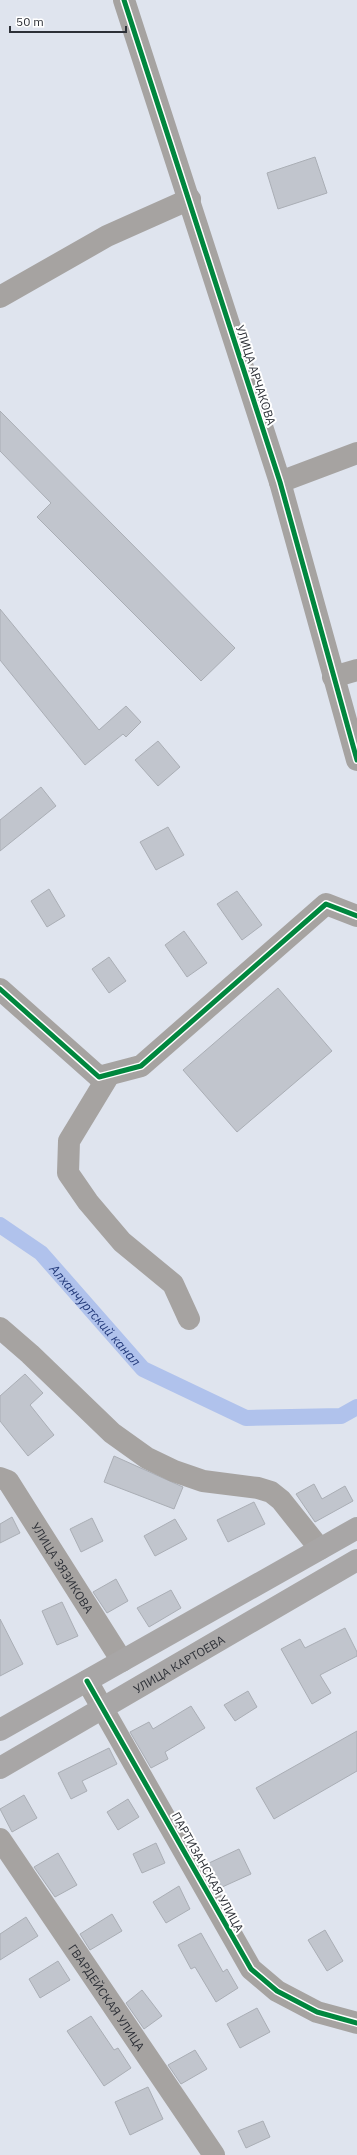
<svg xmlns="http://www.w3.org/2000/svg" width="357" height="2155" font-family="'IBM Plex Sans',sans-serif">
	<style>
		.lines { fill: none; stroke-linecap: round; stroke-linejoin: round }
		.canal { stroke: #b0c2ec; stroke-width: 16 }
		.building { fill: #c1c5cd; stroke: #aaaeb5 }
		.minor { stroke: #a6a3a1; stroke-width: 22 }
		.major { stroke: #a8a6a6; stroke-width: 22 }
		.cycleway-casing { stroke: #fff; stroke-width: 8 }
		.cycleway { stroke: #00873e; stroke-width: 5 }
		.labels { text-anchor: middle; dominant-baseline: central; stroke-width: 4; stroke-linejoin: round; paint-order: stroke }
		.street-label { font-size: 12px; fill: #2d3037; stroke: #fff }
		.water-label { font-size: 13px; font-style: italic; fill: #22397a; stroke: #fff }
	</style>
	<rect width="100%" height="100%" fill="#dfe4ee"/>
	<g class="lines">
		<path class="canal" id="s1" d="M0,1225L41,1253L143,1369L246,1418L341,1416L357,1407"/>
	</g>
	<path class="building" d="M315,157L327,193L278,209L267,173Z
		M0,411L235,648L201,681L37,517L51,503L0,451Z
		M0,609L99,730L126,706L141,722L126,737L123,734L85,765L0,660Z
		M158,741L180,767L158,786L135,760Z
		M41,787L56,806L0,851V820Z
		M168,827L184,855L156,870L140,842Z
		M49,889L65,916L47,927L31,901Z
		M237,891L262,925L242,940L217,904Z
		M184,931L207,963L187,977L165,945Z
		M109,957L126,981L109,993L92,969Z
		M278,988L332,1051L237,1132L183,1070Z
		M25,1374L43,1393L30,1405L54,1435L28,1456L0,1421V1396Z
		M114,1456L183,1487L174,1509L104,1482Z
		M314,1484L322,1499L345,1486L353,1501L315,1522L296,1494Z
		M254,1502L265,1524L228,1542L217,1520Z
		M12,1517L20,1533L0,1543V1524Z
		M92,1518L103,1541L81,1552L70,1529Z
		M175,1519L187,1539L155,1556L144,1536Z
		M116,1579L128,1601L107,1613L93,1592Z
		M171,1590L181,1608L149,1627L137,1608Z
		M62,1602L78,1636L57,1645L42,1611Z
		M0,1619L23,1664L0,1676Z
		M345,1628L357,1652V1656L320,1675L331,1693L312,1704L281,1649L300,1639L305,1648Z
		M248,1691L257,1707L235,1721L224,1705Z
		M191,1706L205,1728L165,1752L168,1759L151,1768L130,1732L149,1722L153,1729Z
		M357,1731V1771L274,1819L256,1788Z
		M109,1748L117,1764L82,1781L87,1791L71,1799L58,1773Z
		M24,1795L37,1818L12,1832L0,1809Z
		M128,1799L139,1817L118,1830L107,1812Z
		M156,1843L165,1863L142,1873L133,1854Z
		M239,1849L251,1874L220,1888L209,1863Z
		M58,1853L77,1885L55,1897L34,1867Z
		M179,1886L190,1909L166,1923L153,1902Z
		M112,1914L122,1931L90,1950L80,1934Z
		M26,1917L38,1936L0,1960V1934Z
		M325,1930L343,1961L327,1971L308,1940Z
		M201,1933L223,1972L227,1969L238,1988L216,2002L195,1967L191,1969L178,1945Z
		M58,1961L70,1980L40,1998L29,1979Z
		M142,1990L162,2016L144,2029L126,2003Z
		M257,2008L270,2032L240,2048L227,2024Z
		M91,2016L114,2050L118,2048L131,2068L104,2086L67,2031Z
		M195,2050L207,2069L181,2084L168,2065Z
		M148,2087L163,2119L130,2135L115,2102Z
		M263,2121L270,2137L246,2148L238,2131Z"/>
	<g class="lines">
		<g class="minor">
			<path d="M124,0L280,482L357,760"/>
			<path d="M0,297L107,236L190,199"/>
			<path d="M280,482L357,453"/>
			<path d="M333,677L357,670"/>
			<path d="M0,989L99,1077L141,1066L326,904L357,916"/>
			<path d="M109,1075L69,1141L68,1173L88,1202L122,1242L173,1284L189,1319"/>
			<path d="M0,1328L30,1354L112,1433L147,1458L174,1471L203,1481L258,1488L271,1492L281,1500L320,1549"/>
			<path id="s2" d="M0,1478L8,1481L122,1661"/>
			<path d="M87,1681L251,1969L277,1991L317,2012L357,2023"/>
			<path id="s3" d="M0,1839L214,2155"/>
		</g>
		<g class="major">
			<path d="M0,1730L357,1528"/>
			<path id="s4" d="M0,1768L357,1560"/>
		</g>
		<defs>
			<path id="cycleway" d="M124,0L280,482L357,760
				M0,989L99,1077L141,1066L326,904L357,916
				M87,1681L251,1969L277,1991L317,2012L357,2023"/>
		</defs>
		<use href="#cycleway" class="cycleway-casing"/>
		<use href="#cycleway" class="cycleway"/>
	</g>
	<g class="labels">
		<g class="street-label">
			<text transform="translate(256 375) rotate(72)">УЛИЦА АРЧАКОВА</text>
			<text stroke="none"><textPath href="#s2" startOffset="111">УЛИЦА ЗЯЗИКОВА</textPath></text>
			<text stroke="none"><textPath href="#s4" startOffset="207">УЛИЦА КАРТОЕВА</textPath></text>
			<text transform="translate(208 1872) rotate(61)">ПАРТИЗАНСКАЯ УЛИЦА</text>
			<text stroke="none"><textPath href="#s3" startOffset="191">ГВАРДЕЙСКАЯ УЛИЦА</textPath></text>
		</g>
		<g class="water-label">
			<text stroke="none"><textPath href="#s1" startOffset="132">Алханчуртский канал</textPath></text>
		</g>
	</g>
	<path d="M10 26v6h116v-6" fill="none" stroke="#2d3037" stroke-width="2"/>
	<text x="16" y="26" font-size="12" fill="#2d3037" stroke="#ffffff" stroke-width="3" paint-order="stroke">50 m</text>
</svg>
